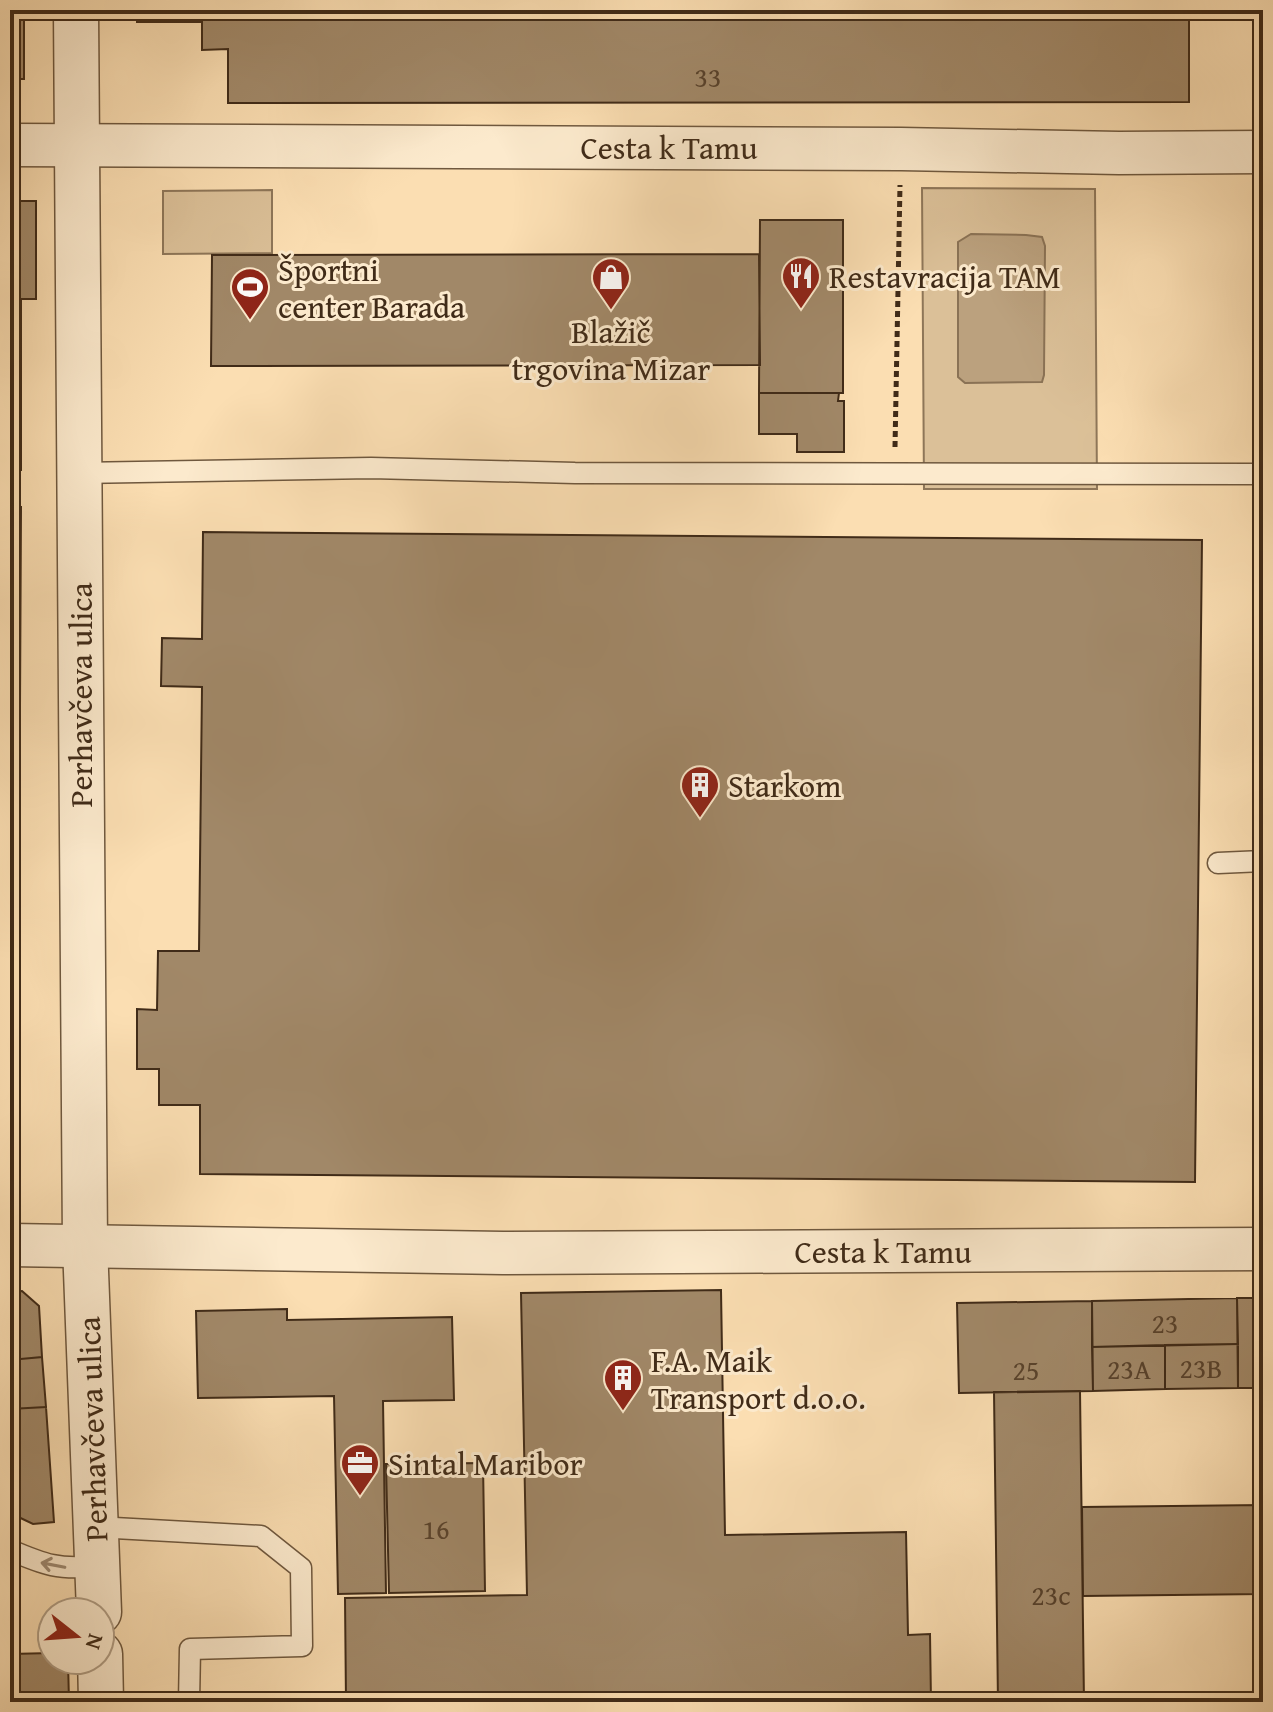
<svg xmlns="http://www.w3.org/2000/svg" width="1273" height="1712" font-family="'Gentium Book Plus',serif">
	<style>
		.green { fill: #dbc098; stroke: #8e7658; stroke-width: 2 }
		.water { fill: #bba17e; stroke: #8a7255; stroke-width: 2 }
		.building { fill: #a18868; stroke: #402b18; stroke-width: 2 }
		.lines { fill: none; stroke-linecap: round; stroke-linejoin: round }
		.service-casing { stroke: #6f583e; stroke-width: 23 }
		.minor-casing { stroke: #6f583e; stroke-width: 45 }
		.tertiary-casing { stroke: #6f583e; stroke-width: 47 }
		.path { stroke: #402b18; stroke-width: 5; stroke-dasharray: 6 4; stroke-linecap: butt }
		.service { stroke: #fceacd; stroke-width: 20 }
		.minor { stroke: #fceacd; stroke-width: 42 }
		.tertiary { stroke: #fceacd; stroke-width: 44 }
		.oneway { stroke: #9e8a72 }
		.labels { text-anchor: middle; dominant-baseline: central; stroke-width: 6; stroke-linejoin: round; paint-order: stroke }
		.number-label { font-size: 28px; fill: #58422c }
		.street-label { font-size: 32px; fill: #402b18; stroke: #fceacd }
		.poi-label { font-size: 32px; fill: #402b18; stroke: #fceacd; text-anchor: start }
	</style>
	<rect width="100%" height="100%" fill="#fbdeb2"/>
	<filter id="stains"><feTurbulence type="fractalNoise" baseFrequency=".0025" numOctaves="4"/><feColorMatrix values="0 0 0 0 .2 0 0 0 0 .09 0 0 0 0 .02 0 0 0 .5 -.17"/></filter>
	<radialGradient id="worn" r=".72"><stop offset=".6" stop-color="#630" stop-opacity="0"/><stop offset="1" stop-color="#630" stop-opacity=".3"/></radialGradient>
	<path class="green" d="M922,188L1095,189L1097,489H924Z
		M272,190V253L163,254V191Z"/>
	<path class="water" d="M971,234L1026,235L1042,237L1045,246L1044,375L1042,382L965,383L958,377V242Z"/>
	<path class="building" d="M10,10H24V79H10Z
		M137,10H1189V102L228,103V49L202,50V22H137Z
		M10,201H36V299H21V470H10Z
		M760,220H843V393H759Z
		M759,254L760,365L211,366L212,255Z
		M759,393H839L838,401H844V452H797V434H759Z
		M10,507H21L20,706H10Z
		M203,532L1202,540L1195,1182L200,1174V1105H159V1069H137V1009L157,1010L158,951H199L202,687L161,686L162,638L202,639Z
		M721,1290L725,1535L906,1532L908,1635L930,1634L931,1702H346L345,1598L527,1595L521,1293Z
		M22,1291L39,1306L42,1357L10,1360V1292Z
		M1237,1298L1238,1344L1092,1347V1301Z
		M1237,1298H1263V1388H1238Z
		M1092,1301L1093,1391L959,1393L957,1303Z
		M287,1309V1320L452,1317L454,1400L383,1401L386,1593L338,1594L334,1396L198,1398L196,1311Z
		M1238,1344V1388L1165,1389V1345Z
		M1165,1345V1389L1093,1391L1092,1347Z
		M42,1357L46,1407L10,1409V1360Z
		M1080,1391L1084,1702H998L994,1392Z
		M46,1407L54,1522L33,1524L10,1513V1409Z
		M483,1463L485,1591L389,1593L386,1464Z
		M1263,1505V1594L1083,1596L1082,1507Z
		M52,1653V1660H68L69,1702H10V1654Z"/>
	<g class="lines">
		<defs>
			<path id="service" d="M79,473L371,468L575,473L1263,474
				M1218,863L1263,861
				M96,1527L261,1536L301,1568L302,1646L190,1649L189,1702
				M10,1550C45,1565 59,1570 97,1566"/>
			<path id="minor" d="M10,145L901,149L1119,153L1263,152
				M10,1245L503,1253L1263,1249"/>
			<path id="tertiary" d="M76,10L85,1245L99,1612
				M100,1654L101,1702"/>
		</defs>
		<use href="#service" class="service-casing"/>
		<use href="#minor" class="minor-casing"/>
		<use href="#tertiary" class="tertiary-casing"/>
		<path class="path" d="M895,447L900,185"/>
		<use href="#service" class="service"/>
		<use href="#minor" class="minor"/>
		<use href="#tertiary" class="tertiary"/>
	</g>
	<defs><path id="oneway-shaft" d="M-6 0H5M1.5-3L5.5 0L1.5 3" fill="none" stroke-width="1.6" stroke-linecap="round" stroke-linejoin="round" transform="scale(2)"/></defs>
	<use class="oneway" href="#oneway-shaft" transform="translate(53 1565) rotate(-169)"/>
	<defs>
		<symbol id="restaurant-pin" viewBox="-11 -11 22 30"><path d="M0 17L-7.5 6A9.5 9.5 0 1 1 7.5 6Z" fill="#8f2418" stroke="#fceacd"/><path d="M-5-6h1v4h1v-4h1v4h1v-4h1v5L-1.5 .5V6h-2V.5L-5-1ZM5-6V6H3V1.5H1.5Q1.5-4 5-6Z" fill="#fff"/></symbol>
		<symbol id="shop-pin" viewBox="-11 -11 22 30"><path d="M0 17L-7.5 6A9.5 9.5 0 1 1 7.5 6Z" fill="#8f2418" stroke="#fceacd"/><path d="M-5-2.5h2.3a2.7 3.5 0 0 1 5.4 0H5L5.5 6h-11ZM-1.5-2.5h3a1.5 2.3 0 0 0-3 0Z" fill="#fff"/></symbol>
		<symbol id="stadium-pin" viewBox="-11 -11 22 30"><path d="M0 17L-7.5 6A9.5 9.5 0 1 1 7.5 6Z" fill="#8f2418" stroke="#fceacd"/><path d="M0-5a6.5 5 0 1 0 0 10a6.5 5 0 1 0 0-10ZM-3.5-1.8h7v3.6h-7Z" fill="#fff"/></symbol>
		<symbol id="building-pin" viewBox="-11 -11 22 30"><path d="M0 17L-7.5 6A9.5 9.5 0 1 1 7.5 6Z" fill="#8f2418" stroke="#fceacd"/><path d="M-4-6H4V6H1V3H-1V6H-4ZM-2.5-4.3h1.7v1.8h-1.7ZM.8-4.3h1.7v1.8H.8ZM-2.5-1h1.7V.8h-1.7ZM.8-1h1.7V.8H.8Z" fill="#fff"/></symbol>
		<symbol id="office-pin" viewBox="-11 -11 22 30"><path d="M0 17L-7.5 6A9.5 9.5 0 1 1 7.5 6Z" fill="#8f2418" stroke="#fceacd"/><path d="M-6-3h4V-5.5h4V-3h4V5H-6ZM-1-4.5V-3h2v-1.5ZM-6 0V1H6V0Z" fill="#fff"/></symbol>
	</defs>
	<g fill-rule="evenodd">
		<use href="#restaurant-pin" x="779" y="254" width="44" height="60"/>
		<use href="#shop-pin" x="589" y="255" width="44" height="60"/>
		<use href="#stadium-pin" x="228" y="265" width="44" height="60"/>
		<use href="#building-pin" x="678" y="763" width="44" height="60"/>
		<use href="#building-pin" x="601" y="1356" width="44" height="60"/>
		<use href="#office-pin" x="338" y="1441" width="44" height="60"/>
	</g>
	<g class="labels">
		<g class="number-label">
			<text x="708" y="76">33</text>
			<text x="1165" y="1322">23</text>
			<text x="1201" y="1367">23B</text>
			<text x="1129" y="1368">23A</text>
			<text x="1026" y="1369">25</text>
			<text x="436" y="1528">16</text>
			<text x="1051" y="1594">23c</text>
		</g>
		<g class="street-label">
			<text x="669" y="147">Cesta k Tamu</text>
			<text transform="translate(80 695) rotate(-90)">Perhavčeva ulica</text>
			<text x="883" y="1251">Cesta k Tamu</text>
			<text transform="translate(92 1429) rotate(-92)">Perhavčeva ulica</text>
		</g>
		<g class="poi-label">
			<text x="278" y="269">Športni<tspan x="278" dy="37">center Barada</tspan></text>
			<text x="829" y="276">Restavracija TAM</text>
			<text x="611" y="331" text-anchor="middle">Blažič<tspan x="611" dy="37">trgovina Mizar</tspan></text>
			<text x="728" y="785">Starkom</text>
			<text x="651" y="1360">F.A. Maik<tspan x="651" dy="37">Transport d.o.o.</tspan></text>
			<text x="388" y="1463">Sintal Maribor</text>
		</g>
	</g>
	<rect width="1273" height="1712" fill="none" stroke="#fbdeb2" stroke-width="40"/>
	<rect x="12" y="12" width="1249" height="1688" fill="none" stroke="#402b18" stroke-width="4"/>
	<rect x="20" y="20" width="1233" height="1672" fill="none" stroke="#402b18" stroke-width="2"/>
	<g transform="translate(76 1636) rotate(107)"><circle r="38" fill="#fceacd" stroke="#b19e85" stroke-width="2"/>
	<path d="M0-6L14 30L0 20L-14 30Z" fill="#8f2418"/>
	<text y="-12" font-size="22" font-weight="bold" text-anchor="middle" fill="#402b18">N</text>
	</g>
	<rect width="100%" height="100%" filter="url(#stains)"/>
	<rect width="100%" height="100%" fill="url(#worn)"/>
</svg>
